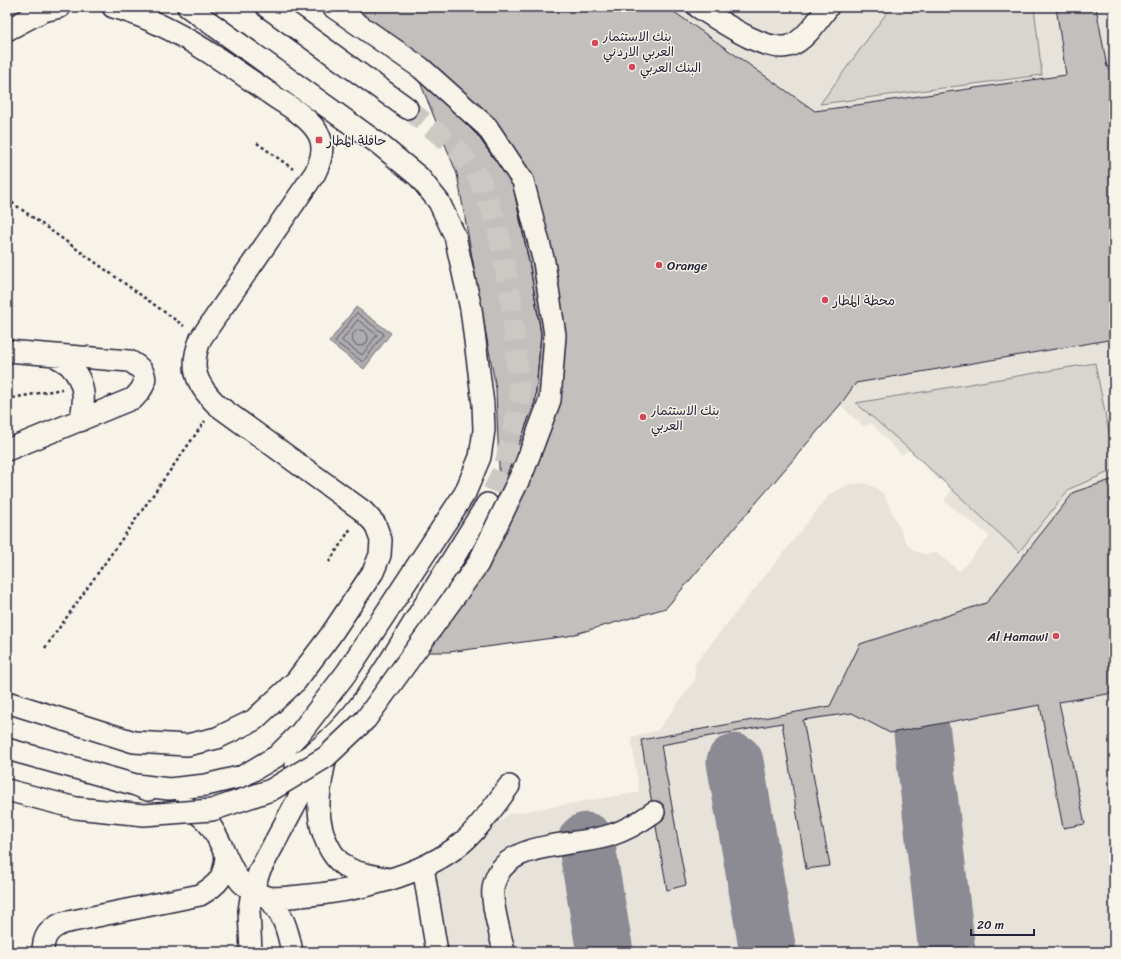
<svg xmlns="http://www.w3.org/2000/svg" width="1121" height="959" font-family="Sriracha,'Playpen Sans Arabic',sans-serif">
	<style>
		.built { fill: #e7e3db }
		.green { fill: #d8d5cf; stroke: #7d7c85 }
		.water { fill: #aeabad; stroke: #76747f }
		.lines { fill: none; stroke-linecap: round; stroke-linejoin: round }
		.shore { stroke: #5a5969; stroke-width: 1 }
		.taxiway { stroke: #8c8a92; stroke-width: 57 }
		.building { fill: #c2bfbd; stroke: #22223b }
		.minor-tunnel { stroke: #ccc9c5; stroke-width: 21; stroke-dasharray: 21 10; stroke-linecap: butt }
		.minor-casing { stroke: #22223b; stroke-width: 24 }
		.path { stroke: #22223b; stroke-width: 2.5; stroke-dasharray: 3 3; stroke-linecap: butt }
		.minor { stroke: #f7f3e8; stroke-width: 21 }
		.minor-bridge-casing { stroke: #22223b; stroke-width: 24; stroke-linecap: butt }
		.minor-bridge { stroke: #f7f3e8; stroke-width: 21 }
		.poi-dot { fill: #d1495b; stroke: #f7f3e8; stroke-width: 1.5 }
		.labels { text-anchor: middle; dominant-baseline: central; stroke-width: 3; stroke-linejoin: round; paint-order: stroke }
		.poi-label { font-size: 13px; fill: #22223b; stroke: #f7f3e8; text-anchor: start }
	</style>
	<rect width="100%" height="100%" fill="#f7f3e8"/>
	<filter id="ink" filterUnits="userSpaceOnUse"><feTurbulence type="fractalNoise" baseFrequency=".025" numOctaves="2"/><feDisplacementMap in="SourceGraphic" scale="8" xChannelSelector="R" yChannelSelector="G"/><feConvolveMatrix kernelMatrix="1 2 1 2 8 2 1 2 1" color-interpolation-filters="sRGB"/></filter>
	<g filter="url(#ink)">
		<path class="built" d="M319,7H1114V952H445L432,875L509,814L639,792L631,737L658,730L695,680V664L830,494L849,484L863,483L875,487L884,495L907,544L914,551L925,554L936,553L960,571L990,536L944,501L955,485L947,479L938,480L910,450L901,455L872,424L863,426L840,405L666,608L568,636L449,652H416L500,493L496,389L457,174L416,72Z"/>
		<path class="green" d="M891,7H1034L1042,75L820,104Z
			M1095,363L1114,458V470L1069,489L1019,552L910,450L856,403Z"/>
		<path class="water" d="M356,307L391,333L364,369L329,342Z"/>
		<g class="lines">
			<path class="shore" d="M357,313L384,334L363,362L335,342Z
				M358,320L377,335L362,355L342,341Z
				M352 338a8 8 0 1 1 16 0a8 8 0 1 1-16 0Z"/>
			<path class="taxiway" d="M922,733L947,952
				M735,762L768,952
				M586,841L605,952"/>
		</g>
		<path class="building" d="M319,7H667L815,111L1066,75L1056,7H1096L1107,67L1114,66V339L856,383L840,405L666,608L568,636L449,652H416L415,633L500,493L535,402L541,334L530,267L513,185L478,136L416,72Z
			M416,72L478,136L513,185L530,267L541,334L535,402L500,493L496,389L457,174Z
			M1114,479V693L1059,702L1085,824L1063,828L1040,705L890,733L852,713L803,720L830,866L806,869L782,723L661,745L686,885L667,890L641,740L830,706L860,644L986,603L1074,492Z"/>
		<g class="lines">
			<path class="minor-tunnel" d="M407,108L457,149L480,180L497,225L511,299L520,399L504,468L487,504"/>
			<defs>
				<path id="minor" d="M267,7L407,108
					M333,7L421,68L487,127L523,181L544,262L555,335L550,400L524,469
					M698,7C719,20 765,53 789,46C804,42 819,19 828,7
					M7,30L43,11L60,7
					M7,351L129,361C149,371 149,383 134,398L7,450
					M53,355C58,358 67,362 71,367C86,383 85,402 80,421
					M7,702L134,742L187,745L217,738L254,720L296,681L330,636L373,572L380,555L381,540L375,524L363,511L217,405C195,383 189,367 201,338L315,173C322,159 326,144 316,130C305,114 284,104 269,93C220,59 170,23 113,7
					M7,749L136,785L148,790
					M325,761C322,777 318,793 319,810C320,831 330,861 352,870C362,874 374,876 385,878
					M296,765C350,732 381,676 413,624C437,584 462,544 487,504
					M136,785L169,789L206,785L243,776L277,756L301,732L347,672L465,493L480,457L484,430L483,404L471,309L455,236L439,202L419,177L379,144L188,7
					M7,790L76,808
					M184,806C214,819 218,840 231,866C234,872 238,880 243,884C250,889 258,895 267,897C277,899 290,897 300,896C352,892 422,877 463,842C481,826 495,805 509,786
					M423,867L437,952
					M267,897C283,912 288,931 292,952
					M43,952C43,936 49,929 63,923L200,895C219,884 224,878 226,856
					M251,952L249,911L252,891L260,870L322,754
					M504,952C501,936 491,904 493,889C500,838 575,848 611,835C627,830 640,822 654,812"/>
			</defs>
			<use href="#minor" class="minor-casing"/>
			<path class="path" d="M257,143L293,169
				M7,199L184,326
				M7,399L62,389
				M329,562L351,528
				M45,648L205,421"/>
			<use href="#minor" class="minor"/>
			<defs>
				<path id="minor-bridge" d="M76,808L144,815L212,810L271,790L326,757L366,719L478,564L524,469"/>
			</defs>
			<use href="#minor-bridge" class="minor-bridge-casing"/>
			<use href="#minor-bridge" class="minor-bridge"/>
		</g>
	</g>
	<g class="poi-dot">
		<circle cx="595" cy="43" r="4"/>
		<circle cx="632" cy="67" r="4"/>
		<rect x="315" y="136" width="8" height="8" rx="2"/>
		<circle cx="659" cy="265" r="4"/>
		<circle cx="825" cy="300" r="4"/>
		<circle cx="643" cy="417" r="4"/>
		<circle cx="1056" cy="636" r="4"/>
	</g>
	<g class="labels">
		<g class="poi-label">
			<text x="603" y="36">بنك الاستثمار<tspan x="603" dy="15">العربي الاردني</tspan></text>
			<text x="640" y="67">البنك العربي</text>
			<text x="327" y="140">حافلة المطار</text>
			<text x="667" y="265">Orange</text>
			<text x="833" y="300">محطة المطار</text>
			<text x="651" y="410">بنك الاستثمار<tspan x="651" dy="15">العربي</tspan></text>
			<text x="1048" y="636" text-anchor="end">Al Hamawi</text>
		</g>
	</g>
	<rect width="1121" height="959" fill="none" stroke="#f7f3e8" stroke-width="24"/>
	<rect x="12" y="12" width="1097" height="935" fill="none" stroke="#22223b" stroke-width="1.5" filter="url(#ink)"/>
	<path d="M971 929v6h63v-6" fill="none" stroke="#22223b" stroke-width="2"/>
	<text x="977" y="929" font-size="12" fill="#22223b" stroke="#f7f3e8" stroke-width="3" paint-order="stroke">20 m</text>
</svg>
